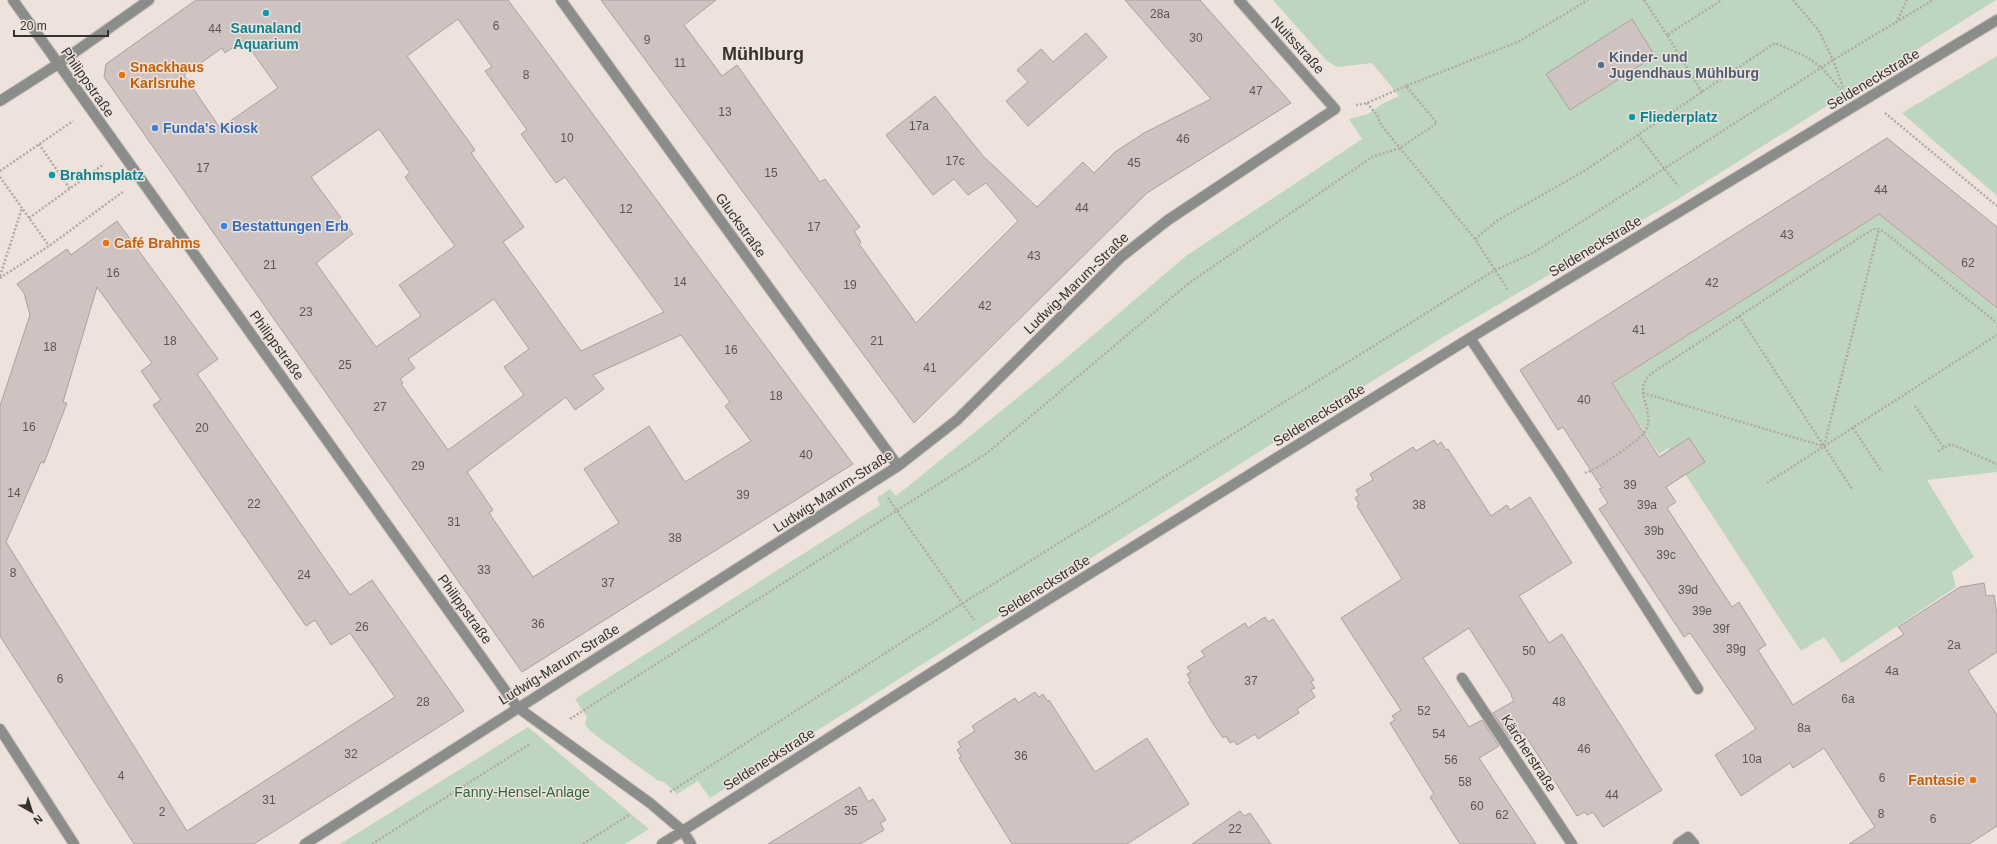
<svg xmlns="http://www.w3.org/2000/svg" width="1997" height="844" font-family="Arial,sans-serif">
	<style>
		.green { fill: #bed6bf }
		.building { fill: #cfc3c1; stroke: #ac9f9e; fill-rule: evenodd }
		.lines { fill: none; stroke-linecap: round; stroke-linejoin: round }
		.minor-casing { stroke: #c8bfb9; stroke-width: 12 }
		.path { stroke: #b2aaa4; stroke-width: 2.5; stroke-dasharray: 2 2; stroke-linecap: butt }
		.minor { stroke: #8a8d89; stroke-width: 10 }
		.culture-dot { fill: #0f9aa8; stroke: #ede3dc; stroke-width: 1.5 }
		.service-dot { fill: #5c6f8a; stroke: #ede3dc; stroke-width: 1.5 }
		.food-dot { fill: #e8710a; stroke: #ede3dc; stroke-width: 1.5 }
		.shop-dot { fill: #3f7fe0; stroke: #ede3dc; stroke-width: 1.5 }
		.labels { text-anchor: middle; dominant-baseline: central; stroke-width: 3; stroke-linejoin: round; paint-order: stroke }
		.number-label { font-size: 12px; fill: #5c5653 }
		.culture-label { font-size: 14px; font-weight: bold; fill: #0d838f; stroke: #ede3dc; text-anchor: start }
		.street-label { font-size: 14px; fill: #35312e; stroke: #ede3dc }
		.service-label { font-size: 14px; font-weight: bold; fill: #4e5e75; stroke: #ede3dc; text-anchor: start }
		.food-label { font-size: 14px; font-weight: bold; fill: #c56008; stroke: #ede3dc; text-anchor: start }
		.shop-label { font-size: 14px; font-weight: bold; fill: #366cbe; stroke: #ede3dc; text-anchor: start }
		.park-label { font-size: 14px; fill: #2d6536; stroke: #ede3dc }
		.district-label { font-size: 18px; font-weight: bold; fill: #35312e; stroke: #ede3dc }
	</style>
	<rect width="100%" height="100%" fill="#ede3dc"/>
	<path class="green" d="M1273,0H1996L1680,198L1453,331L1340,401L710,798L698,781L677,794L664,782L657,780L590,731L585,724L587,717L575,699L880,505L877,498L890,489L896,496L1064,360L1186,256L1362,139L1349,119L1368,114L1382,104L1399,96L1372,63L1337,67L1327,61Z
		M1997,56V196L1902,113Z
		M1879,214L1997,309V472L1927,480L1974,557L1952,572L1956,587L1842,663L1824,637L1801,651L1668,448L1659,454L1612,383Z
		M528,727L649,829L625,844H340Z"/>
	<path class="building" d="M196,0H508L853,464L522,672L104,77L106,64ZM458,19L492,67L485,71L527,130L521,134L556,183L565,177L664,312L581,351L503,242L524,227L471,153L475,150L407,56ZM244,40L278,88L220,128L184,75L222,48L225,53ZM379,129L410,173L405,177L455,246L399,285L421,316L376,347L316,263L353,234L311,177ZM494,299L529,349L504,367L524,395L448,450L401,384L403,383L400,379L415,368L408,359ZM681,335L730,402L725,406L751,441L685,482L649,426L584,469L619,523L533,577L489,513L493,510L467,472L566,397L575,410L604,389L593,375Z
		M601,0H716L684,25L722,76L737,65L820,182L825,179L860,227L854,231L861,242L859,244L916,323L1018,221L986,183L968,195L954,179L933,195L886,135L935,96L983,156L1037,207L1083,162L1094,173L1115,152L1144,133L1211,99L1125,0H1200L1291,103L1147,193L914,423Z
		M1632,19L1655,56L1570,110L1546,74Z
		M1086,33L1107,57L1028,126L1006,101L1028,82L1017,70L1041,49L1053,62Z
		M1887,138L1997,227V308L1879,214L1612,383L1659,457L1689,438L1705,462L1666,487L1676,502L1667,508L1732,607L1739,602L1766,645L1758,650L1793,705L1904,634L1898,627L1960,587L1984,583L1986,596L1994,595L1997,614V652L1968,671L1997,715V826L1969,844H1849L1875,827L1824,748L1793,768L1790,763L1741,796L1715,755L1756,729L1690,633L1684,637L1599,509L1608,503L1599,489L1602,488L1563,427L1558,430L1520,370Z
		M117,221L218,359L197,374L350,595L372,580L464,711L254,844H134L0,636V406L30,315L24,293L17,284L67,249L71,255ZM97,287L152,363L141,371L161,400L153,405L306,626L315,620L331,645L350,633L395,697L187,831L6,542L41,462L44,463L67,403L63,402Z
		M1434,440L1437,445L1441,442L1446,450L1448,449L1491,516L1507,505L1510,510L1530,497L1572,563L1519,596L1549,643L1562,634L1662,790L1603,827L1593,812L1587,815L1585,812L1577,816L1523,732L1510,739L1493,713L1514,701L1511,696L1512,695L1469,628L1423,658L1469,727L1482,720L1499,746L1479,758L1536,844H1460L1430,797L1434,794L1390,723L1395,720L1392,716L1401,710L1341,618L1402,579L1357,506L1359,504L1355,498L1359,495L1356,490L1373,480L1370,474L1413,447L1416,451Z
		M1265,617L1268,622L1273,619L1314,680L1311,682L1315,688L1311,690L1315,697L1297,709L1299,713L1258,739L1255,734L1237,745L1234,741L1230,743L1226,736L1223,738L1212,722L1188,682L1191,681L1187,674L1191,672L1187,667L1205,656L1201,651L1245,623L1248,628Z
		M1035,692L1039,697L1043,694L1048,702L1049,700L1095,772L1147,738L1189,804L1127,844H1012L959,758L961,756L957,750L961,747L958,742L975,731L972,726L1015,698L1018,703Z
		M860,787L868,802L873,799L886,820L880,823L884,830L860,844H768Z
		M1240,811L1244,816L1250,813L1271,844H1192Z"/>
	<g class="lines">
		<defs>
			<path id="minor" d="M13,0L517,707L650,803L683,831L691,844
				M561,0L898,466
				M0,101L58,64L149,0
				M1470,338L1556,467L1698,689
				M1462,678L1572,844
				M0,729L74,844
				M305,844L898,466L957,420L1121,257L1168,220L1335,109L1239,0
				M662,844L986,638L1470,338L1997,20
				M1678,844L1688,837L1694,844"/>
		</defs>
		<use href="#minor" class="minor-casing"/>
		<path class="path" d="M1644,0L1667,35
			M1793,0L1819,31L1833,60L1843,87
			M1896,23L1907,0
			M1702,92L1667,35L1722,0
			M1367,103L1377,115L1381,125L1475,239L1508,290
			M1356,105L1367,103L1406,86
			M1885,113L1997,206
			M1638,135L1678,186
			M39,144L70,189
			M0,171L73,121
			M0,177L49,246
			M29,218L104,164
			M1475,239L1498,220L1584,171L1775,43L1807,57L1822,68L1841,90
			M0,276L22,208
			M0,278L49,246L124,191
			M1739,316L1852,489
			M1643,393L1823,446
			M1915,406L1944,448
			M1853,428L1882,472
			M1824,446L1879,229
			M1938,451L1951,444L1997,464
			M1585,473C1598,469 1635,444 1644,433C1646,431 1648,425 1648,422C1650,402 1633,390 1652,373L1873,229H1879L1883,231L1997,323
			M1767,483L1997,335
			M888,498L974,620
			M570,719L987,453L1189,283L1372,157L1400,148L1437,123L1406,86L1520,41L1588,0
			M670,792L963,603L1495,270L1533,253L1833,60L1933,0
			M372,844L530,744
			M583,844L629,815"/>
		<use href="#minor" class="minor"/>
	</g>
	<g class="culture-dot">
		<circle cx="266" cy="13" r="4"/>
		<circle cx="1632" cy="117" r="4"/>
		<circle cx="52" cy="175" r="4"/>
	</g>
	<circle class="service-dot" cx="1601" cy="65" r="4"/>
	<g class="food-dot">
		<circle cx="122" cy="75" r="4"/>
		<circle cx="106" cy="243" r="4"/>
		<circle cx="1973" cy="780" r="4"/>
	</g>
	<g class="shop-dot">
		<circle cx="155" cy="128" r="4"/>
		<circle cx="224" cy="226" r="4"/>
	</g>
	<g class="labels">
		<g class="number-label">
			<text x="1160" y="14">28a</text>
			<text x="496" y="26">6</text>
			<text x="215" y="29">44</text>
			<text x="1196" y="38">30</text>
			<text x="647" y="40">9</text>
			<text x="680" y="63">11</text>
			<text x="526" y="75">8</text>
			<text x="1256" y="91">47</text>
			<text x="725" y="112">13</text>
			<text x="919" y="126">17a</text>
			<text x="567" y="138">10</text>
			<text x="1183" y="139">46</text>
			<text x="955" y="161">17c</text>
			<text x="1134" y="163">45</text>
			<text x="203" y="168">17</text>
			<text x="771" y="173">15</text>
			<text x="1881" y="190">44</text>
			<text x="1082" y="208">44</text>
			<text x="626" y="209">12</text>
			<text x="814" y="227">17</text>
			<text x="1787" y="235">43</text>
			<text x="1034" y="256">43</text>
			<text x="1968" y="263">62</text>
			<text x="270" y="265">21</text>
			<text x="113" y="273">16</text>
			<text x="680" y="282">14</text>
			<text x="1712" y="283">42</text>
			<text x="850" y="285">19</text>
			<text x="985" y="306">42</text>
			<text x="306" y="312">23</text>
			<text x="1639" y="330">41</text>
			<text x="170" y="341">18</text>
			<text x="877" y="341">21</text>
			<text x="50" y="347">18</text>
			<text x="731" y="350">16</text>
			<text x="345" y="365">25</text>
			<text x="930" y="368">41</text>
			<text x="776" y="396">18</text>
			<text x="1584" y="400">40</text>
			<text x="380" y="407">27</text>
			<text x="29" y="427">16</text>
			<text x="202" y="428">20</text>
			<text x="806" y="455">40</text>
			<text x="418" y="466">29</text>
			<text x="1630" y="485">39</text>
			<text x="14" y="493">14</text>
			<text x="743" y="495">39</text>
			<text x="254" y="504">22</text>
			<text x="1419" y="505">38</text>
			<text x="1647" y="505">39a</text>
			<text x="454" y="522">31</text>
			<text x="1654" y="531">39b</text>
			<text x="675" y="538">38</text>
			<text x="1666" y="555">39c</text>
			<text x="484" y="570">33</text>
			<text x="13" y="573">8</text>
			<text x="304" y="575">24</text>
			<text x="608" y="583">37</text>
			<text x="1688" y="590">39d</text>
			<text x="1702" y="611">39e</text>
			<text x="538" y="624">36</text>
			<text x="362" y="627">26</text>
			<text x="1721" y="629">39f</text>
			<text x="1954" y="645">2a</text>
			<text x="1736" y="649">39g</text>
			<text x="1529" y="651">50</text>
			<text x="1892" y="671">4a</text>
			<text x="60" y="679">6</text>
			<text x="1251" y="681">37</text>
			<text x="1848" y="699">6a</text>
			<text x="423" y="702">28</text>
			<text x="1559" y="702">48</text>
			<text x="1424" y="711">52</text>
			<text x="1804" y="728">8a</text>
			<text x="1439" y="734">54</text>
			<text x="1584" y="749">46</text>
			<text x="351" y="754">32</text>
			<text x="1021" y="756">36</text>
			<text x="1752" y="759">10a</text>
			<text x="1451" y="760">56</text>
			<text x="121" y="776">4</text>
			<text x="1882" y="778">6</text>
			<text x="1465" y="782">58</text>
			<text x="1612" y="795">44</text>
			<text x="269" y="800">31</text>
			<text x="1477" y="806">60</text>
			<text x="851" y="811">35</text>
			<text x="162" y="812">2</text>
			<text x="1881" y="814">8</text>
			<text x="1502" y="815">62</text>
			<text x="1933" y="819">6</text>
			<text x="1235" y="829">22</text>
		</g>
		<g class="culture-label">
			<text x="266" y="28" text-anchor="middle">Saunaland<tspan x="266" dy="16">Aquarium</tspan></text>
			<text x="1640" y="117">Fliederplatz</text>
			<text x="60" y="175">Brahmsplatz</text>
		</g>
		<g class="street-label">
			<text transform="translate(1298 45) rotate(48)">Nuitsstraße</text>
			<text transform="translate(1873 79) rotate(-31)">Seldeneckstraße</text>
			<text transform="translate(88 82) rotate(55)">Philippstraße</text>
			<text transform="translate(741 225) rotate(54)">Gluckstraße</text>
			<text transform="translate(1595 246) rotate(-31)">Seldeneckstraße</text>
			<text transform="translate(1076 283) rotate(-44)">Ludwig-Marum-Straße</text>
			<text transform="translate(277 345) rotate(54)">Philippstraße</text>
			<text transform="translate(1319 415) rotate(-32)">Seldeneckstraße</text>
			<text transform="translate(833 491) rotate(-33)">Ludwig-Marum-Straße</text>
			<text transform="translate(1044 586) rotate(-32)">Seldeneckstraße</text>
			<text transform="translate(465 609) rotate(54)">Philippstraße</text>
			<text transform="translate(559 664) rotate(-32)">Ludwig-Marum-Straße</text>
			<text transform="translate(1529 753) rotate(57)">Kärcherstraße</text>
			<text transform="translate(769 759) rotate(-32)">Seldeneckstraße</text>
		</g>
		<g class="service-label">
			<text x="1609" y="57">Kinder- und<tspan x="1609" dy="16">Jugendhaus Mühlburg</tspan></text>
		</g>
		<g class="food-label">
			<text x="130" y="67">Snackhaus<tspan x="130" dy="16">Karlsruhe</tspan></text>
			<text x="114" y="243">Café Brahms</text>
			<text x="1965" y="780" text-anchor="end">Fantasie</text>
		</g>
		<g class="shop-label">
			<text x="163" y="128">Funda's Kiosk</text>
			<text x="232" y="226">Bestattungen Erb</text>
		</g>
		<g class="park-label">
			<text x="522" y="792">Fanny-Hensel-Anlage</text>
		</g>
		<g class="district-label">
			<text x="763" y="54">Mühlburg</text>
		</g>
	</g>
	<g transform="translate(32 812) rotate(141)" stroke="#ede3dc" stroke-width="3" paint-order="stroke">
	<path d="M0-3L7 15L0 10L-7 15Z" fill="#35312e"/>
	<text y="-6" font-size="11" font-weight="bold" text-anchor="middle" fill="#35312e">N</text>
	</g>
	<path d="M14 30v6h94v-6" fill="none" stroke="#35312e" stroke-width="2"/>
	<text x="20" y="30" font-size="12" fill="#35312e" stroke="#ede3dc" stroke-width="3" paint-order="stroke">20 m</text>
</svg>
